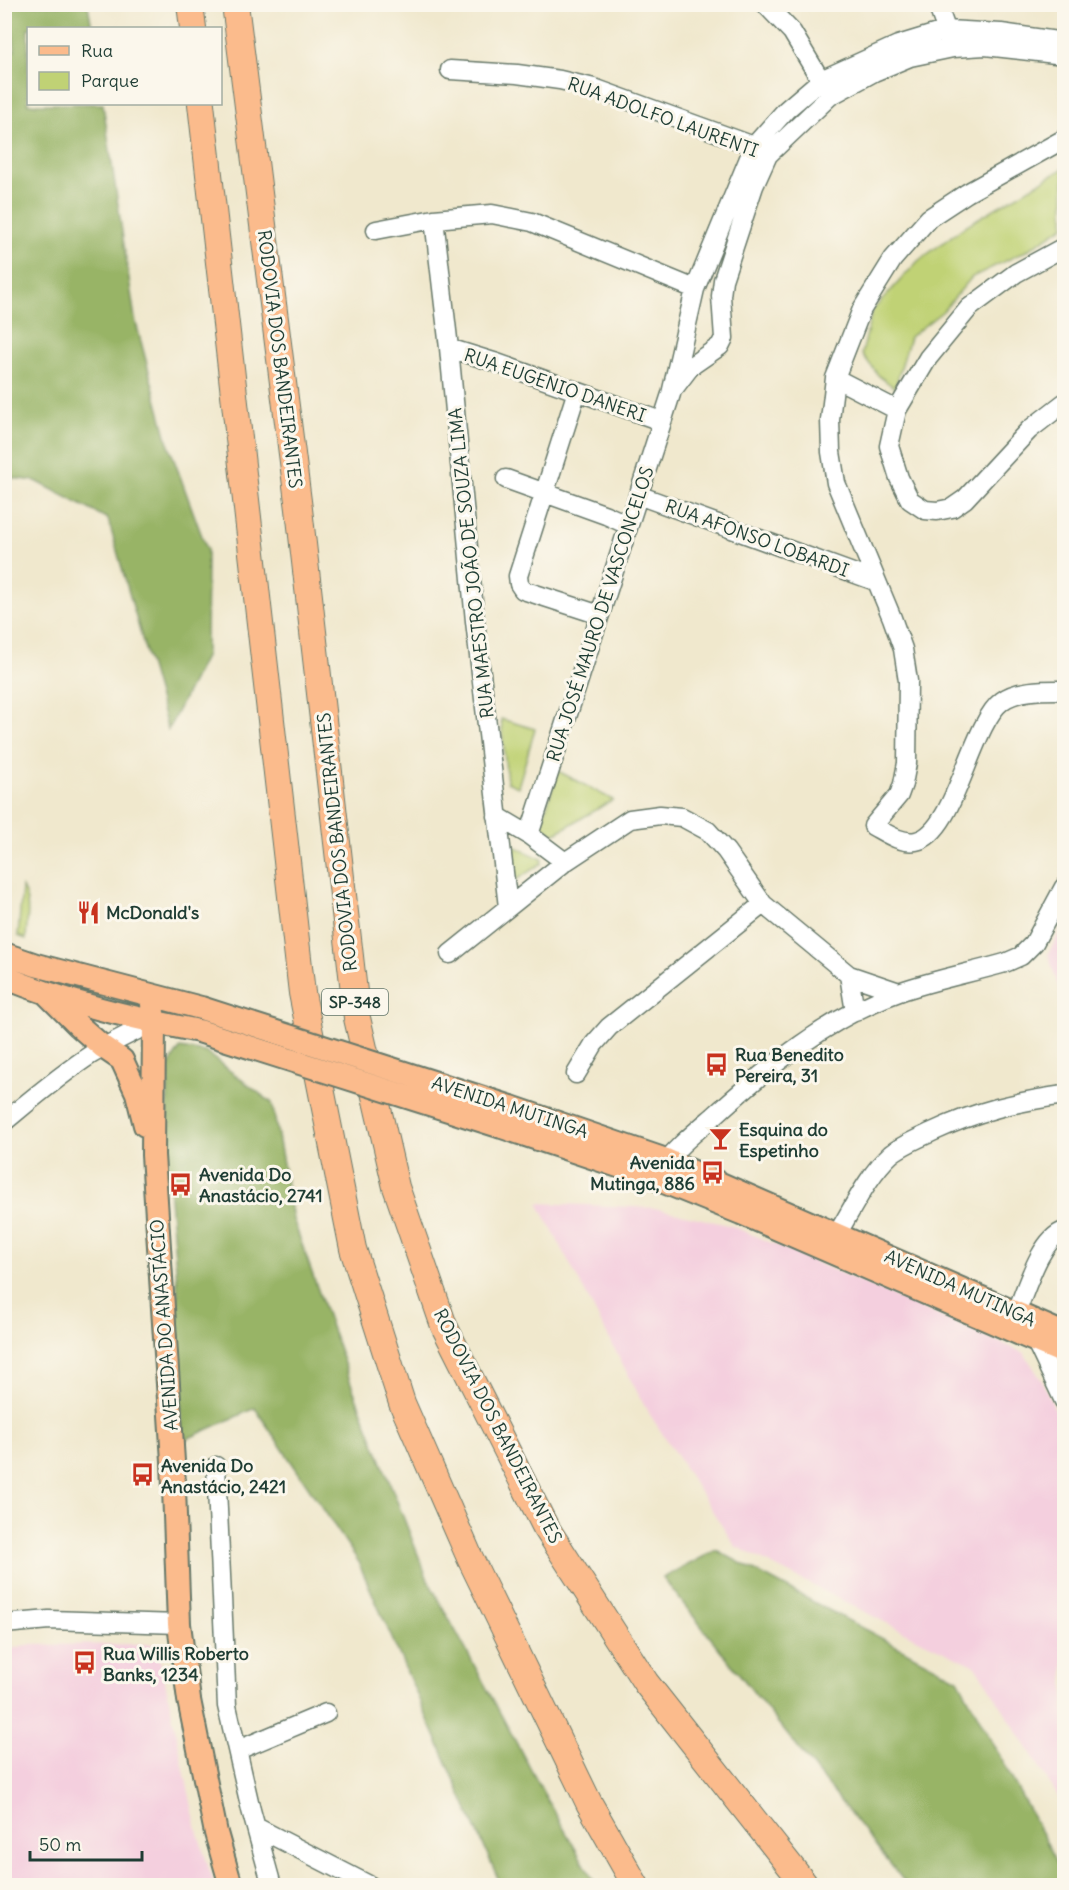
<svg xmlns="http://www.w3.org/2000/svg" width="1069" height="1890" font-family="Delius,sans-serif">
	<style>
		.built { fill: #f4cfde }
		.green { fill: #c0d275; stroke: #708854; stroke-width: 1.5 }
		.forest { fill: #98b466; stroke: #5c784d; stroke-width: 1.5 }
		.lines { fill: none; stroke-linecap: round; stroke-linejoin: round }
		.minor-casing { stroke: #68796a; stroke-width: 21 }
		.major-casing { stroke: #68796a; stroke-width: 26 }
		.highway-casing { stroke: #68796a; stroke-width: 28 }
		.minor { stroke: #fff; stroke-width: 18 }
		.major { stroke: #fbbb8c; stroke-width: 22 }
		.highway { stroke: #fbbb8c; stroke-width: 26 }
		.major-bridge-casing { stroke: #68796a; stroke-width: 26; stroke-linecap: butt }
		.major-bridge { stroke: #fbbb8c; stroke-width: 22 }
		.labels { text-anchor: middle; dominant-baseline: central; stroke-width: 6; stroke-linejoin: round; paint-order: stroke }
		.shield { fill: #fbf7ec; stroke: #61756b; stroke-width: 1.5 }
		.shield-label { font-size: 16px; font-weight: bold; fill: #1f3d34 }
		.street-label { font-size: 18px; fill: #1f3d34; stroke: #fbf7ec }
		.poi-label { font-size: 18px; font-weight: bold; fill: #1f3d34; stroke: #fbf7ec; text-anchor: start }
	</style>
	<rect width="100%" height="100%" fill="#fbf7ec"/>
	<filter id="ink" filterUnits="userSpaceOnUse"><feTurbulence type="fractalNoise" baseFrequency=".0167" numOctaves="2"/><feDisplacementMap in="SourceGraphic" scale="12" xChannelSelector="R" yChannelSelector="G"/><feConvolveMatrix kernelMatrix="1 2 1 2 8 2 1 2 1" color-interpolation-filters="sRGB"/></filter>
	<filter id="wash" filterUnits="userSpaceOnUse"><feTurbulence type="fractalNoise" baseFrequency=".008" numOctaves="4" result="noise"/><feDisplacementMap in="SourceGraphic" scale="24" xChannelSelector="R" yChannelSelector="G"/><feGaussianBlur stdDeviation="1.35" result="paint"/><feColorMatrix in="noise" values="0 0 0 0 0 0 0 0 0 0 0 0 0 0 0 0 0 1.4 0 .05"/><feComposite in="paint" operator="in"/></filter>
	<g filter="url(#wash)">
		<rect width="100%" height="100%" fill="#f0e8cd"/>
		<path class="built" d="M1064,924V1005L1048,954Z
			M538,1203L655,1208L732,1226L1024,1353L1042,1381L1064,1429V1806L976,1666L920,1640L735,1546L645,1407Z
			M157,1644L197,1830L214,1885H5V1651L25,1645Z"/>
		<path class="green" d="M1064,168V226L1026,251L972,277L943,311L910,337L895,388L879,376L862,354L872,311L918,261L967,225Z
			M501,719L535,729L518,787L507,782Z
			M558,771L613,800L554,834L541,825Z
			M513,846L542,859L541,864L516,880L512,875L509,850Z
			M22,887C31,903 27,921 26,939L18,936Z"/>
		<path class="forest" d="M9,5H88L92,28H28V104H103L135,319L168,443L207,550L206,655L168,730L108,519L36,481L5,477L4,53L15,51Z
			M180,1048L205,1052L272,1103L293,1219L353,1389L428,1580L543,1792L596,1885H501L357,1559L255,1408L182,1441L177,1280L169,1186L167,1109L169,1065Z
			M716,1550L958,1679L1064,1875V1885H907L663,1578Z"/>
	</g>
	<g filter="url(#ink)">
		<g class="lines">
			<defs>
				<path id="minor" d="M765,4L792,32L826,89
					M937,4L950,40
					M450,70L517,74L560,80L594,88L754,146L764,152
					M1064,139L967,193L929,218L893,259L862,309L835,378L830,420L831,452L836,483L892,618L903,649L908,681L907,763L903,784L899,795L873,826C886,833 901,844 916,841C955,834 971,724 1002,701C1018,689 1045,690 1064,690
					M434,219L449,348L475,621L508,907
					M376,230L434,219L492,214L532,222L695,289
					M1064,247L1016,273L969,308L928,358L897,410L889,446L899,478L910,500L925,510L937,511L952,508L965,499L1029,430L1064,403
					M449,348L494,362L661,421
					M835,378L897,410
					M675,387L691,366L720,346L724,338L721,296L723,280L754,186L768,155L830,96L874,72L910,57L953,48L985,46L1064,55
					M577,391L518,576L519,584L523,590L600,615
					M506,479L606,515L628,525
					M638,495L875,581
					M497,816L529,835L565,862
					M529,835L671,394L695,289L754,146L786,110L821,80L898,45L947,30L1001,33L1064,42
					M450,954L565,862L630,819L660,815L682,817L708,831L726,851L763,904L849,975L899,992
					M849,975L855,1012
					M576,1074L594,1044L609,1027L763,904
					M4,1122C33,1098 61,1074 92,1054C112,1042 133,1032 154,1022
					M659,1171C674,1149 694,1133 714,1116C768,1067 829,1017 899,992C933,980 970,973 1005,963L1021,956L1034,943L1064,887
					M1064,1231C1040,1239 1026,1290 1016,1313L1036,1342L1064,1401
					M824,1236L837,1234C853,1208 868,1175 891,1154C902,1145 919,1138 932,1132C977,1111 1015,1102 1064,1095
					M216,1466L227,1706L251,1810L272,1886
					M4,1624L49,1620L179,1624
					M238,1750L326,1713
					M256,1827L371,1886"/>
				<path id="major" d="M4,954L36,965L201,1008
					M4,977C67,1003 133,1018 199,1031
					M47,994L79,1026L103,1047L122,1060L137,1093L145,1125
					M151,995L154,1022L153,1155L173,1461L179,1624L189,1700L216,1833L231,1886
					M511,1107L666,1160L1064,1334
					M502,1127L654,1178L741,1213L1064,1353"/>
				<path id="highway" d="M190,4L193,28
					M235,4L299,509L357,1018L396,1187L444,1326L545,1526L646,1683L806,1886
					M201,104L302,993L353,1249L402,1403L470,1558L589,1803L636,1886"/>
			</defs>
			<use href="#minor" class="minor-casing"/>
			<use href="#major" class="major-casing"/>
			<use href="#highway" class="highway-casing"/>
			<use href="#minor" class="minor"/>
			<use href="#major" class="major"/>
			<use href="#highway" class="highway"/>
			<defs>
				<path id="major-bridge" d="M201,1008L511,1107
					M199,1031L502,1127"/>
			</defs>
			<use href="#major-bridge" class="major-bridge-casing"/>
			<use href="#major-bridge" class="major-bridge"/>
		</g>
	</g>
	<defs>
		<symbol id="restaurant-bare" viewBox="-9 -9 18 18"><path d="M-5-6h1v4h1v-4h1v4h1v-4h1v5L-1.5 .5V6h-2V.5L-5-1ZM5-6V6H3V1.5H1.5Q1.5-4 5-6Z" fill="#c8321e" stroke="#fbf7ec" stroke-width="2.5" paint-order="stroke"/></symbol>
		<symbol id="bus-bare" viewBox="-9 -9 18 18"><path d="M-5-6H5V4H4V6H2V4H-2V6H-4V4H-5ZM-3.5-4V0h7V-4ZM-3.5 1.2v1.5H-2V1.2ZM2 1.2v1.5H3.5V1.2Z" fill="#c8321e" stroke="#fbf7ec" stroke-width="2.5" paint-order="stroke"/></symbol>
		<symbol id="bar-bare" viewBox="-9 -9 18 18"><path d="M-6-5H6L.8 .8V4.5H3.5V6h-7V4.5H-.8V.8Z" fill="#c8321e" stroke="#fbf7ec" stroke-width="2.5" paint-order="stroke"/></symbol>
	</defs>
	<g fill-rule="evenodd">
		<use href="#restaurant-bare" x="72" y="896" width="33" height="33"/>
		<use href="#bus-bare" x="700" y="1048" width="33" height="33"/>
		<use href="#bar-bare" x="704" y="1122" width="33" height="33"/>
		<use href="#bus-bare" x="696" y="1156" width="33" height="33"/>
		<use href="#bus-bare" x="164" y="1168" width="33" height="33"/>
		<use href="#bus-bare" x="126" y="1458" width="33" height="33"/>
		<use href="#bus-bare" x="68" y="1646" width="33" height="33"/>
	</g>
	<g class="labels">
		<rect class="shield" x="322" y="989" width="66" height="26" rx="4.5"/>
		<g class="shield-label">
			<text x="355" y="1002">SP-348</text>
		</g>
		<g class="street-label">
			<text transform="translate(663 117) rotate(20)">RUA ADOLFO LAURENTI</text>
			<text transform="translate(280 359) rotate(83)">RODOVIA DOS BANDEIRANTES</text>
			<text transform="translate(555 385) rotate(19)">RUA EUGENIO DANERI</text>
			<text transform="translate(757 538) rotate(20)">RUA AFONSO LOBARDI</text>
			<text transform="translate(471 563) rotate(-96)">RUA MAESTRO JOÃO DE SOUZA LIMA</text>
			<text transform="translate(600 614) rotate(-72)">RUA JOSÉ MAURO DE VASCONCELOS</text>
			<text transform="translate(337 842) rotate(-96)">RODOVIA DOS BANDEIRANTES</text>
			<text transform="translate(510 1107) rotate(18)">AVENIDA MUTINGA</text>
			<text transform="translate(960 1288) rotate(24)">AVENIDA MUTINGA</text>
			<text transform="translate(164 1325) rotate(-94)">AVENIDA DO ANASTÁCIO</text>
			<text transform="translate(498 1426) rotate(63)">RODOVIA DOS BANDEIRANTES</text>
		</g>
		<g class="poi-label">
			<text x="106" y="912">McDonald's</text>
			<text x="735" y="1054">Rua Benedito<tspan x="735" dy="21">Pereira, 31</tspan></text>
			<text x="739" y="1129">Esquina do<tspan x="739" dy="21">Espetinho</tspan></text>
			<text x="695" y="1162" text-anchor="end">Avenida<tspan x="695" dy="21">Mutinga, 886</tspan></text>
			<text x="199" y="1174">Avenida Do<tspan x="199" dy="21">Anastácio, 2741</tspan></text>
			<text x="161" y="1465">Avenida Do<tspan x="161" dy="21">Anastácio, 2421</tspan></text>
			<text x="103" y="1653">Rua Willis Roberto<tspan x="103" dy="21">Banks, 1234</tspan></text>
		</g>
	</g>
	<rect width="1069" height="1890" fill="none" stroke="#fbf7ec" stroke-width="24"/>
	<rect x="27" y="27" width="195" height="78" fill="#fbf7ec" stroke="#a3ada2" stroke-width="1.5"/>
	<rect x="39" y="46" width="30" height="9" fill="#fbbb8c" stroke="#a3ada2" stroke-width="1.5"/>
	<text x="81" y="57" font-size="18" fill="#1f3d34">Rua</text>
	<rect x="39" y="72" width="30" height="18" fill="#c0d275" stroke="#a3ada2" stroke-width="1.5"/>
	<text x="81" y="87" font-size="18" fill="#1f3d34">Parque</text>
	<path d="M30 1851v9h112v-9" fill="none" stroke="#1f3d34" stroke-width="3"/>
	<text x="39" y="1851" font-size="18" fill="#1f3d34" stroke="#fbf7ec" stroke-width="4.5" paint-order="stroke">50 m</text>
</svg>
